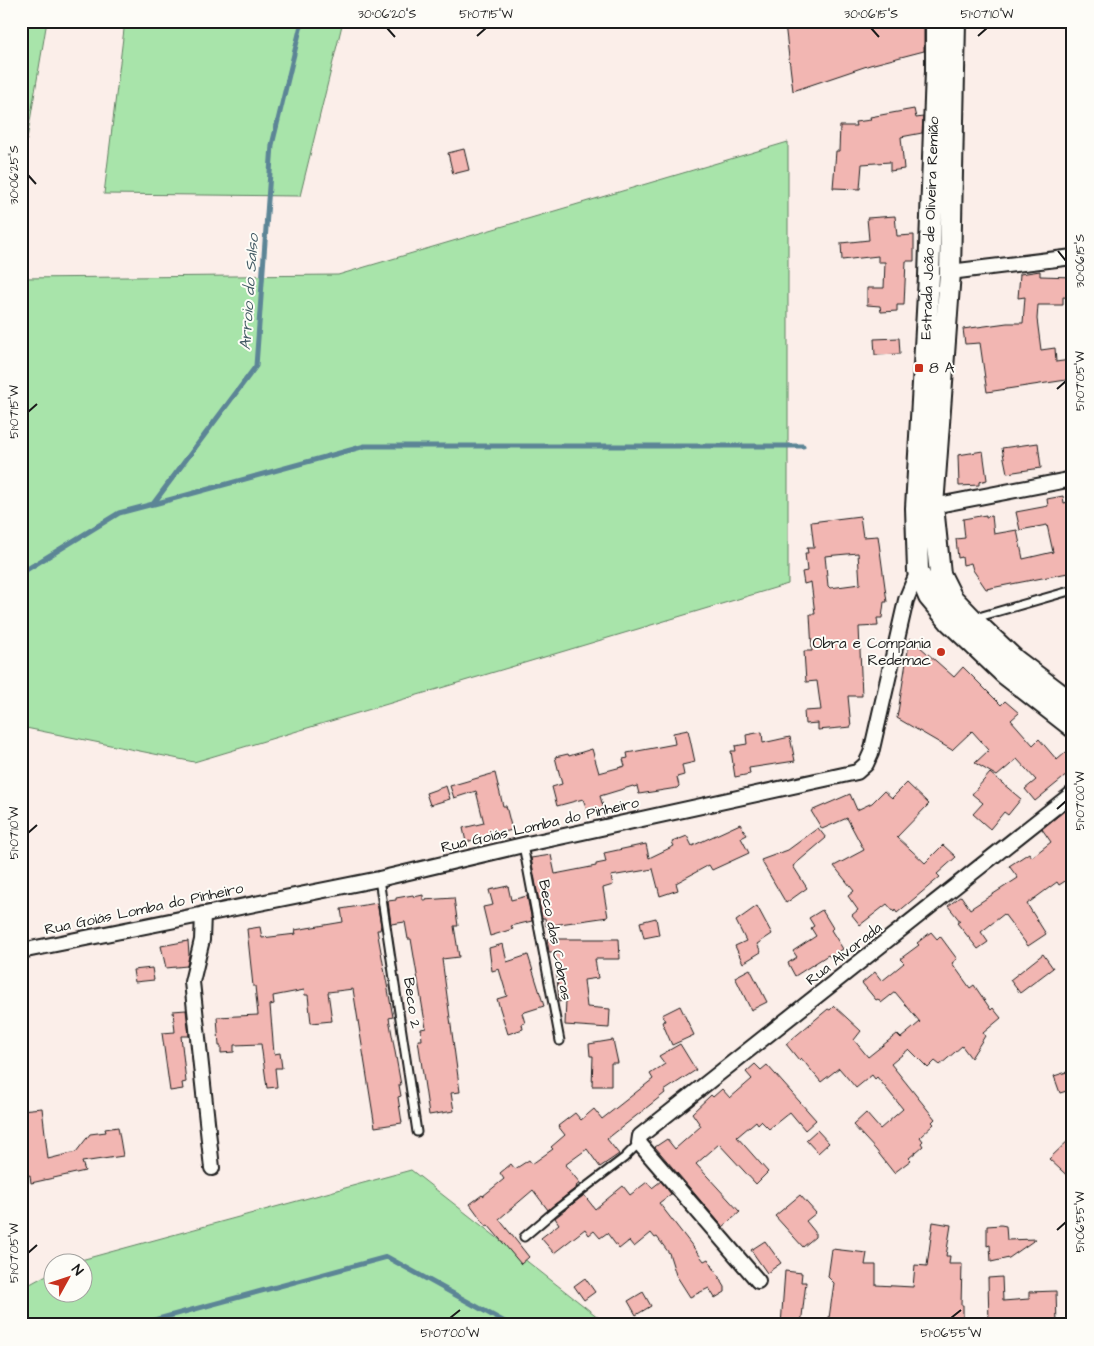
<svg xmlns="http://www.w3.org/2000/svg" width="1094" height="1346" font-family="'Architects Daughter',sans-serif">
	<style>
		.green { fill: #a8e4aa; stroke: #628063 }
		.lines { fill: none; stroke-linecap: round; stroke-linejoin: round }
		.stream { stroke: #5c8596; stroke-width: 5 }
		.building { fill: #f2b6b2; stroke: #1c1c1c; fill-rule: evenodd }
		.service-casing { stroke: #1c1c1c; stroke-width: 11 }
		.minor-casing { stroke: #1c1c1c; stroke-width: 18 }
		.secondary-casing { stroke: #1c1c1c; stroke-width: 24 }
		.service { stroke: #fdfcf7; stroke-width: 7 }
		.minor { stroke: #fdfcf7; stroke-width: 14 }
		.secondary { stroke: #fdfcf7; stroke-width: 20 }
		.ticks { fill: none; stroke: #1c1c1c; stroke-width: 2 }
		.poi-dot { fill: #c8321e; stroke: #fdfcf7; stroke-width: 2 }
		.labels { text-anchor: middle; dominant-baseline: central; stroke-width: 4; stroke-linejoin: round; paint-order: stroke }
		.street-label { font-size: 15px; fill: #1c1c1c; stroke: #fdfcf7 }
		.poi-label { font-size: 15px; fill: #1c1c1c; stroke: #fdfcf7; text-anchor: start }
		.water-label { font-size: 16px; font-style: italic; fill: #415963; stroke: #fdfcf7 }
		.neatline { fill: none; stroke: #1c1c1c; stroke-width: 2 }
		.ticks-label { font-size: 12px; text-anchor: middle; fill: #1c1c1c }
	</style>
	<rect width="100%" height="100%" fill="#fbeee9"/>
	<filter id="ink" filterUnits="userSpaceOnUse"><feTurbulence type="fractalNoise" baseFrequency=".02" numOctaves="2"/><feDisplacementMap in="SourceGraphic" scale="10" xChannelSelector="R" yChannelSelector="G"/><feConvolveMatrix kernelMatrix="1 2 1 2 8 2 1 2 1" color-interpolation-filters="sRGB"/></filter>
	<g filter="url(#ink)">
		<path class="green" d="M21,21H47L21,174Z
			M125,21H343L300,196L104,194Z
			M788,142V584L194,762L21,727V278L338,275Z
			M411,1170L608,1325H21V1289L52,1272V1294H82V1264L70,1263Z"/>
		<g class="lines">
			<path class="stream" d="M154,504L365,446H803
				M21,573L119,513L153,504L256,366L272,145L302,21
				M136,1325L387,1257L510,1325"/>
		</g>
		<path class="building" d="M794,21H924V51L870,65L793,91L785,24Z
			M914,109L916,118L923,117L922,133L901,137L904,169L890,171V162L862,164L860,189L833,188L836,151H839L840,126H856L855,122L871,120L870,117Z
			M464,149L469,170L453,174L448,153Z
			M895,216L897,236L914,235V261H906L904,305H897V311L881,312L880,306L867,305V288H884L885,262H878V256L842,260L841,243L869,240L867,218Z
			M1040,271V276L1073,277V298L1063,297V305H1038L1037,319L1041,350L1055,348L1056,362L1070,360L1073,379L987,392L980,343L965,344L963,329L1007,323H1023L1025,297L1018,298L1020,274Z
			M899,338L900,354L875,355L874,339Z
			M1038,443L1041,468L1007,473L1002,448Z
			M983,451L987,480L979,482V485L959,486L958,455Z
			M1063,496L1064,503L1073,501V520L1069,521L1073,540V572L986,589L973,570L971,563L963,565L962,557L958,558L956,539L965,538L963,519L986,515V517L992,516L994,534L1017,530L1023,559L1053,552L1047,525L1020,530L1016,512L1048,506L1047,499Z
			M860,516L863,537L878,536L887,602H884L882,618H877L878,626L859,627L862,696H848L851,727L818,730V723L805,724L804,711L821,710L817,681L806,682L804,651H812L810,614H815L811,582L804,584L802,572L807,571L805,553H808L807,548H814L811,522ZM858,553L860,584L830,588L828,586L825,556Z
			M910,638L954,677L963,667L1001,705L1005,701L1019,713L1011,720L1033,745L1039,739L1057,760L1073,746V770L1035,801L1025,789L1036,780L1017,759L997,776L975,763L989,750L972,731L952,750L897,718Z
			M688,730L695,762L682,765L684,775L677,777L679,786L677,788L639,794L637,786L634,787L633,786L600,796L604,810L589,815L583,799L557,806L552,787L562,784L555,757L568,754L569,756L592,749L599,773L625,766L623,759L628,758L627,753L675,744L673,733Z
			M762,732L763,743L790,737L795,761L749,768L750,774L735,777L731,751H736L735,746L747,744L746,735Z
			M495,773L503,806H506L512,830L466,842L463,828L484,823L476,791L454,798L450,786Z
			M990,773L1021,799L1008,815L1004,812L990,829L973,814L983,803L972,794Z
			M907,783L929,804L897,837L925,863L943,845L956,857L937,874L940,877L897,913L895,910L894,912L887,904L860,925L852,915L858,910L848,896L854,891L834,866L864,850L847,818L822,829L811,811L850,794L857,810L872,803L884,791L892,798Z
			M446,786L450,799L430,805L426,793Z
			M1073,804V876L1059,885L1057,882L1027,904L1046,934L1028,946L1004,914L981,932L988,942L978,949L957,923L960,921L948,906L961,896L970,909L1018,878L1009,866L1029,853L1032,857L1051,842L1042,829Z
			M740,824L747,835L741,838L749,853L712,870L709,865L676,883L678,890L660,896L653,869L611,876L613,885L603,888L608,917L546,926L545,918H542L531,858L551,855L555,874L596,866V864L606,862L604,853L646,844L649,858L674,846L672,842L687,836L692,846Z
			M818,828L826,838L793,866L807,888L786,903L761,860L788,850Z
			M508,886L511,900L527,896L532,921L511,926L513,929L490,936L483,907L493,905L489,890Z
			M413,895L414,897L423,895V900L454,898L458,926H454L459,957L442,959L460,1092L451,1093L454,1111L429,1115L418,1040H422L421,1029L426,1028L411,939H408L405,922L391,924L388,901L396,900V898Z
			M377,903L381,925L380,930H377L393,1017L389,1018L401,1085H399L401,1096L398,1097L402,1123L375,1127L353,989L328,992L332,1021L311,1023L308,995H305L304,990L273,996L274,1004L270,1005L274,1054L280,1053L282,1068H275L277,1087L267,1088L261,1044L234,1045V1052L221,1053V1046H219L217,1017L258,1015L255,986H253L247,929L260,927L262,938L296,934L295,930L343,922L341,909Z
			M757,906L772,934L757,944L761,952L743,963L735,946L746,941L736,921Z
			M822,910L833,928L831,930L843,949L830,957L828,955L795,976L788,963L797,957L793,951L816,936L811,928L814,926L809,918Z
			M656,918L659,935L644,938L640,922Z
			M931,932L937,939L940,936L957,959L952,963L970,988L974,985L991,1010L993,1008L1001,1018L983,1033L985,1036L971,1058L962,1046L940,1065L935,1061L928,1068L909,1049L891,1064L935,1119L932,1122L934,1124L920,1137L923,1141L921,1143L923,1146L909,1158L911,1160L894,1173L876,1150L853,1125L866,1113L880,1129L903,1109L877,1077L875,1079L872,1075L856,1088L839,1068L821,1082L801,1058L799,1060L786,1044L828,1009L830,1010L834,1006L861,1031L854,1040L868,1057L897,1034L901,1038L920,1022L895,992L881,1003L878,999L876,1000L862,983L875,972L882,981L904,963L900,959L919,945L917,943Z
			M547,939H619L620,959H595L598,978L584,980L587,1007L610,1009L609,1028L565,1025L566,999L559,1002L555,952H549Z
			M188,941L189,955L187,966L166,968L161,946Z
			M503,944L507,962L528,955L544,1006L522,1013L525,1023L522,1024L523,1029L508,1034L497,999L507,996L499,969L492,971L489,948Z
			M1043,954L1053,968L1020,993L1010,980Z
			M152,968L154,980L135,982L133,970Z
			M750,969L767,1002L751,1010L735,977Z
			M680,1006L694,1035L672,1045L662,1022L665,1021L662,1015Z
			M186,1010L189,1036H181L186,1082L182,1083L183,1089L170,1091L162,1033L175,1032L173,1011Z
			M613,1040L618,1063H611V1086H592L593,1056H590L589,1044Z
			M680,1044L696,1070L664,1091L665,1093L607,1139L619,1154L600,1167L587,1149L565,1165L580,1183L576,1186L577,1187L548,1210L533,1190L499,1219L529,1257L521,1264L488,1225L486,1226L470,1204L482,1195L483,1196L504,1179L500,1173L511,1164L515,1169L529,1160L532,1164L553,1149L551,1147L565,1135L558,1126L575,1113L581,1120L594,1109L602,1119L653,1079L650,1074L665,1064L659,1056Z
			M755,1064L761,1070L767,1065L816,1120L805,1130L790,1112L769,1129L761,1121L758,1124L756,1121L737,1137L768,1172L756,1184L719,1144L696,1164L740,1212L723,1227L655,1147L667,1139L675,1149L701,1126L692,1113L711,1095L713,1097L722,1089L730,1098L752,1079L746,1072Z
			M1073,1070V1089L1060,1093L1054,1076Z
			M42,1108L48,1159L76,1152L90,1134L106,1132L105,1129L118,1127L123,1156L82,1162L85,1171L31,1183L30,1175L21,1178V1110Z
			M817,1130L829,1143L818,1153L806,1140Z
			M1073,1136V1181L1049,1159Z
			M661,1181L671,1194L659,1203L704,1261L708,1259L725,1287V1292L715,1298L709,1288L690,1297L676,1275L669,1253L657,1237L655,1238L651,1233L634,1247L629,1241L619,1249L607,1233L600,1238L594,1231L589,1235L585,1229L554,1253L541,1238L559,1224L555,1218L584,1195L595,1209L623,1186L630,1195L647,1182L652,1188Z
			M800,1195L816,1213L806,1221L815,1232V1237L803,1247L775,1216Z
			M933,1222L951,1225L946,1256H950L949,1264H962L961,1305H963V1325H902V1321L876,1320V1325H828L834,1283L828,1277L832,1249L867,1253L865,1265H876V1285L913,1287L915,1265L927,1266Z
			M1001,1225L1006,1226L1007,1240L1036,1239L1009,1258L991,1262L990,1245L987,1246V1226Z
			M765,1241L781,1263L767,1273L751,1250Z
			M785,1271L802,1273L801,1282H806L801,1325H781Z
			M1002,1277L1003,1301L1029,1299V1292L1056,1291L1057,1325H989L988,1278Z
			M585,1278L595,1292L584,1300L574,1286Z
			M643,1292L651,1306L636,1315L628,1301Z"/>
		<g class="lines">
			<defs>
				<path id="service" d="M975,618L1073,590
					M523,845L560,1041
					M379,879L417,1132
					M524,1237L557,1209L624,1158L639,1143"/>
				<path id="minor" d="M950,272L1073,257
					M933,506L1073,479
					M203,914L202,940L192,982L212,1168
					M21,951L379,879L523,845L857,772L866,764L871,753L906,600L918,571
					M758,1281L639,1143L640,1136L1073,793"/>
				<path id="secondary" d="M936,21V70L929,276L916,508L918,571L929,597L950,622L1005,674L1073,727
					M955,21L950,272L933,506L940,574L952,598L979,626L1015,660L1073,704"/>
			</defs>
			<use href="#service" class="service-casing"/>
			<use href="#minor" class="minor-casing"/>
			<use href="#secondary" class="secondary-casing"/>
			<use href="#service" class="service"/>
			<use href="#minor" class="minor"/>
			<use href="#secondary" class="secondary"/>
		</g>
	</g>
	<path class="ticks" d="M387,28L395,37M871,28L879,37M477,36L486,28M978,36L987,28M28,175L36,184M1058,251L1066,261M1057,389L1066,381M28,412L37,404M1057,809L1066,801M28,833L37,825M1057,1230L1066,1222M28,1253L37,1245M450,1318L460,1310M951,1318L961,1310"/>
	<g class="poi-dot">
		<rect x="914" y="363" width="10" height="10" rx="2.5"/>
		<circle cx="941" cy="652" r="5"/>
	</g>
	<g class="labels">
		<g class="street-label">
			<text transform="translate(930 228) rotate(-88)">Estrada João de Oliveira Remião</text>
			<text transform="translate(540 825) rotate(-13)">Rua Goiás Lomba do Pinheiro</text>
			<text transform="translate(144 909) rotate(-12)">Rua Goiás Lomba do Pinheiro</text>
			<text transform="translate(555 940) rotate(79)">Beco das Cobras</text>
			<text transform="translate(844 954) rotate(-38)">Rua Alvorada</text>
			<text transform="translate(412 1003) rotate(82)">Beco 2</text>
		</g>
		<g class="poi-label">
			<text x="929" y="368">8 A</text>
			<text x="931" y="643" text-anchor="end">Obra e Compania<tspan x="931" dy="17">Redemac</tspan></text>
		</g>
		<g class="water-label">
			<text transform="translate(249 292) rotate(-86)">Arroio do Salso</text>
		</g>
	</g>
	<rect width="1094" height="1346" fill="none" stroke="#fdfcf7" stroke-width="55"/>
	<g transform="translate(68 1278) rotate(50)"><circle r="24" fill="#fdfcf7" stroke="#a3a29f"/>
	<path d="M0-4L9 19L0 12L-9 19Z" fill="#c8321e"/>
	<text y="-8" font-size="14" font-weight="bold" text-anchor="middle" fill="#1c1c1c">N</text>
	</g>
	<rect x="28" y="28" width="1038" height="1290" class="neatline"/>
	<g class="ticks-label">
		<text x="387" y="18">30°06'20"S</text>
		<text x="486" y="18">51°07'15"W</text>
		<text x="871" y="18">30°06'15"S</text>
		<text x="987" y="18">51°07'10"W</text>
		<text transform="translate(14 175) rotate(-90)" y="4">30°06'25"S</text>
		<text transform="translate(1080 261) rotate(-90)" y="4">30°06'15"S</text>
		<text transform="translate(1080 381) rotate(-90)" y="4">51°07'05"W</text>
		<text transform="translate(14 412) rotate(-90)" y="4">51°07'15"W</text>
		<text transform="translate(1080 801) rotate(-90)" y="4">51°07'00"W</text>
		<text transform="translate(14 833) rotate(-90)" y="4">51°07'10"W</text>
		<text transform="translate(1080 1222) rotate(-90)" y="4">51°06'55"W</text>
		<text transform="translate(14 1253) rotate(-90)" y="4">51°07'05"W</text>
		<text x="450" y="1337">51°07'00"W</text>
		<text x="951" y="1337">51°06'55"W</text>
	</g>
</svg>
